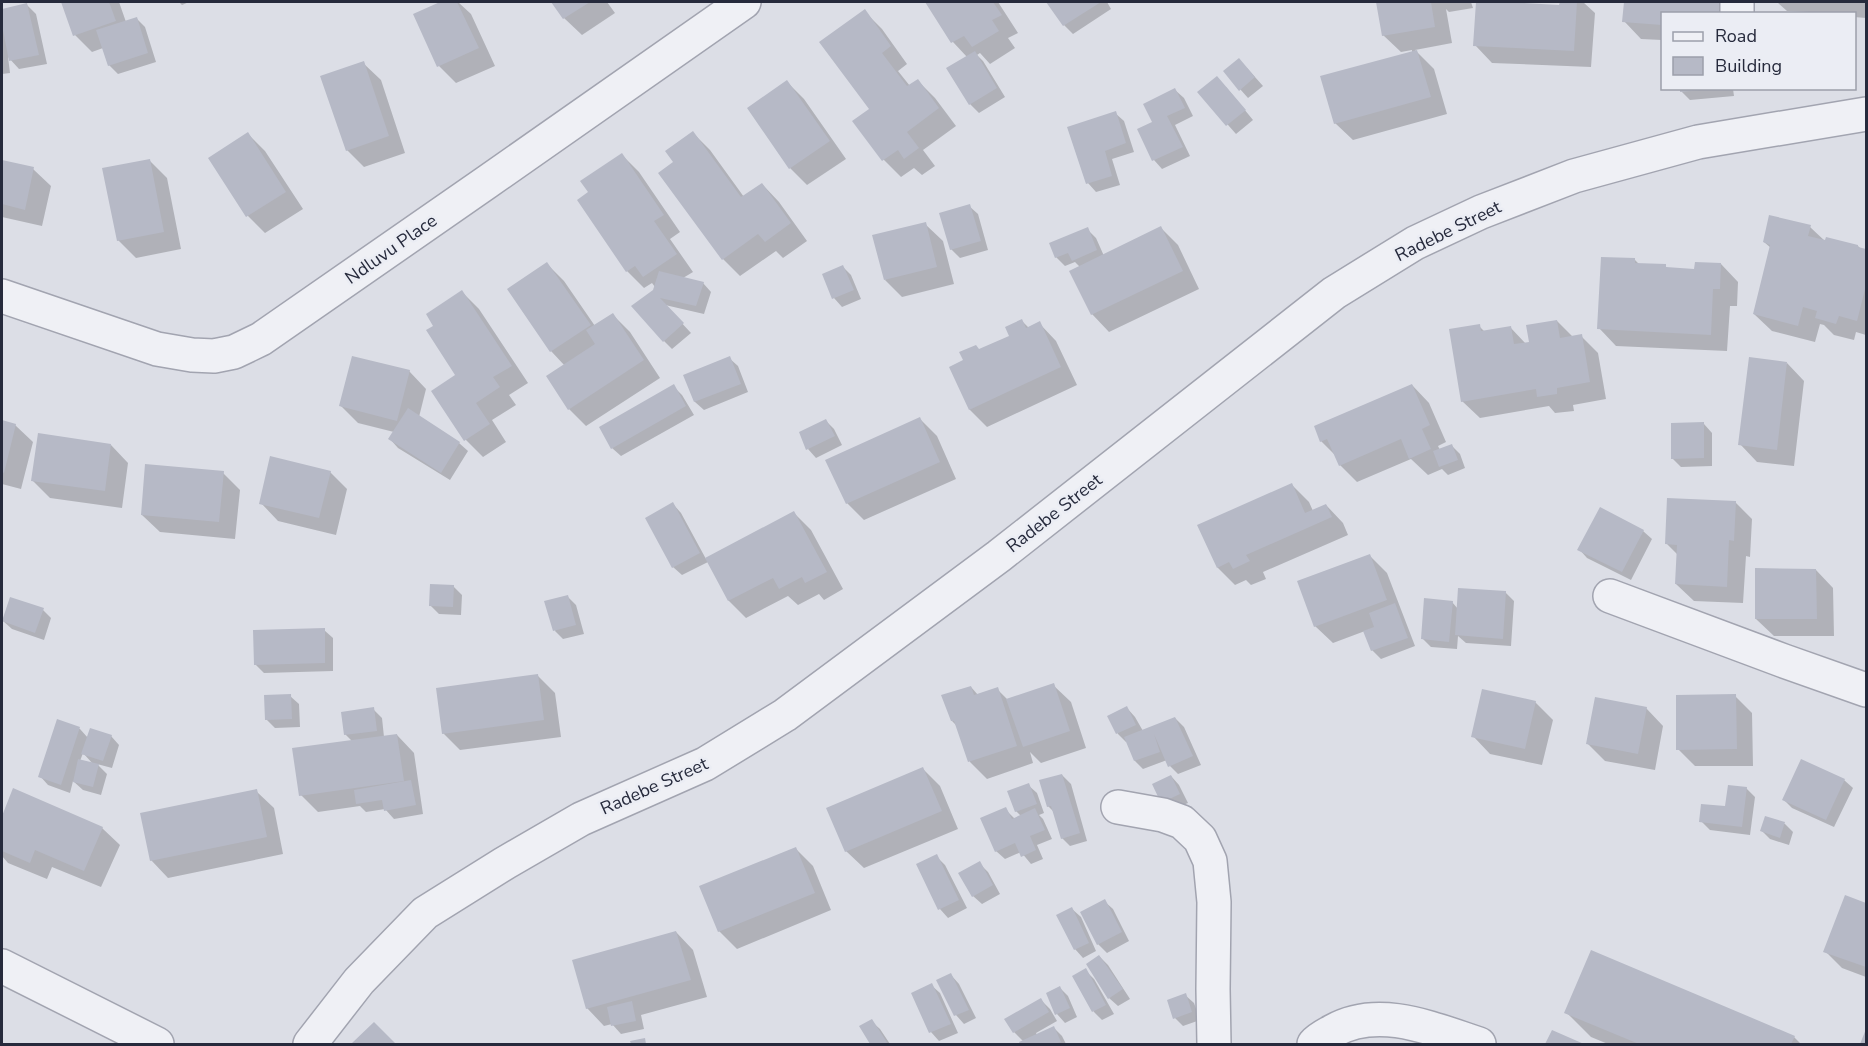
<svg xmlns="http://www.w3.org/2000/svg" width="1868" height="1046" font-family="'Nunito Sans',sans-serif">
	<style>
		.shadow { fill: #0003; fill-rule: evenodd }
		.building { fill: #b6b9c6 }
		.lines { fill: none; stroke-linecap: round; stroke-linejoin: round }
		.minor-casing { stroke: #a2a4b0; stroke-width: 36 }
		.minor { stroke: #eff0f5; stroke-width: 33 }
		.labels { text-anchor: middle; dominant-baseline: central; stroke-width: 5; stroke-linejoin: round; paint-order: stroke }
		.street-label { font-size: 18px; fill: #262a3c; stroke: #ebedf4 }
	</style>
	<rect width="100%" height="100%" fill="#dcdee6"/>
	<path class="shadow" d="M2,2L3,10L27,5L36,14L47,64L19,69L8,57L10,73L2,74Z
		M63,2H119L126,22L137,19L145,27L156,62L118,74L109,65L103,48L92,52L75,35Z
		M179,2H189L182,5Z
		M444,2H458L471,14L495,66L456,83L439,66L415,15Z
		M553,2H607L615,13L582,35L564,18Z
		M927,2H998L1018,33L1008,38L1015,48L990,64L980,53L977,55L983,61L1005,97L979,113L970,104L948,69L967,57L953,42Z
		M1048,2H1107L1111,9L1073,34L1064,25Z
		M1377,2H1471L1473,8L1449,12L1446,9L1452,43L1415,50L1434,69L1447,114L1353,140L1335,123L1412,53V50L1401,52L1383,35Z
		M1490,2H1517L1519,4L1561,7V2H1583L1595,13L1591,67L1492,63L1475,45Z
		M1625,2H1746L1662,14V40L1641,39L1624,21Z
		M1777,2H1866V18L1854,17V14L1787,11Z
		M864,11L882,29L907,64L898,71L910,86L918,81L935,98L956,126L923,150L935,166L922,175L914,168L901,177L884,160L855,122L871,109Z
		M363,63L381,80L405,153L364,167L347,150Z
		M1247,68L1263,86L1248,98L1240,89Z
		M787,82L804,99L846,159L807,185L790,168Z
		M1226,87L1253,120L1236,134L1199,92Z
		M1681,88H1741L1733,89L1734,96L1690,100L1681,91Z
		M1175,90L1184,98L1193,116L1175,125L1190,156L1162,169L1154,160V123Z
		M1115,113L1124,121L1134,152L1112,159L1120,185L1096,192L1088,183Z
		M693,133L710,150L744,197L762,184L779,202L807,241L783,258L776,251L740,276L723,259L675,163Z
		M248,134L265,151L303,209L265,233L248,216Z
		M622,155L639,172L680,232L670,239L693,272L683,278L703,283L711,292L704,314L665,305L691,333L672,349L664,341L654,291L655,287L652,283L644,288L627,271L590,192Z
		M150,161L167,178L181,249L136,258L118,240Z
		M2,162L33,169L51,186L42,226L2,217Z
		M969,206L978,214L988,250L960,258L951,249Z
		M925,224L943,241L954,284L902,297L885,280Z
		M1810,227L1826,242L1858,246L1861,249L1866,251V335L1856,332L1854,340L1834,335L1824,325L1820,324L1815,342L1772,331L1754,314L1771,248L1764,242Z
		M1161,228L1178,245L1199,289L1109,332L1092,314L1080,267L1075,262L1065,266L1056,257L1087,229L1096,238L1104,256Z
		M1635,260L1640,265L1665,266L1669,269L1695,271L1721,264L1738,282L1737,306H1730L1727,351L1616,346L1599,328Z
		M547,264L564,281L595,326L613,315L630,332L660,378L586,426L569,409L565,366L551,351Z
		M843,267L851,275L861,299L842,307L834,298Z
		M462,292L479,309L528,383L509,395L516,405L492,420L506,442L483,457L466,440L457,375L435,326Z
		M1022,321L1029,328L1039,323L1056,341L1077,385L987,427L970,410L951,368L980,351L1011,337Z
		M1557,321L1573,337L1581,336L1598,353L1606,399L1573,405L1574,411L1555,413L1549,406L1480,418L1462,401L1479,326L1485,332L1510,327L1526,344L1531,343Z
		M729,358L738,366L748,392L704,410L695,402L685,376Z
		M1787,363L1804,381L1794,466L1757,462L1740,444Z
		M409,371L426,389L419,417L459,443L468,451L450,480L398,448L390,439L394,432L358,423L341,406Z
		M1412,385L1429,403L1446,442L1438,446L1440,450L1452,446L1460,454L1465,468L1448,475L1442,469L1428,475L1411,459L1357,482L1340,465L1336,456L1321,441Z
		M673,386L682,395L694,415L621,456L612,448Z
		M919,418L937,436L956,479L864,520L847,503Z
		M826,421L834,429L842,445L816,458L808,449Z
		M2,422L15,425L33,442L21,489L2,484Z
		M1704,424L1712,433V466L1681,467L1672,458Z
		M111,445L128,463L122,508L50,498L33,481Z
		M330,472L347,489L336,535L278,521L261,503Z
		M223,473L240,490L235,539L160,532L142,515Z
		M1292,485L1309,502L1313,511L1326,505L1343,523L1348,535L1263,572L1266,579L1251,585L1246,580L1235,585L1218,568L1199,526Z
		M1735,502L1752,519L1750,557L1746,556L1743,603L1694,601L1676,584L1678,555L1667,544Z
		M673,504L681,513L706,559L794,513L811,530L843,589L824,600L819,594L798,605L788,596L746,618L729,601L708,562L682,575L673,567Z
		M1643,531L1652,539L1631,580L1587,558L1579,549Z
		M1370,556L1387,573L1415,646L1381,659L1372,650L1365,631L1333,643L1315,626Z
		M1816,570L1833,588L1834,636H1774L1756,619Z
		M453,586L462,595L461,615L439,614L430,605Z
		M1505,592L1514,601L1511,646L1466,643L1458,636L1457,649L1431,647L1422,638L1452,602L1458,609Z
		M567,596L576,605L584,634L563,639L555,631Z
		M43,610L51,618L44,640L12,629L3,621Z
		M324,630L333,638V671L264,673L255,664Z
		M538,676L555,693L561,737L460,750L443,733Z
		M1053,685L1071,702L1086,748L1041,763L1030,752L1033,763L987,779L970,762L957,726L952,721L971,687L978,695L997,689L1008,700Z
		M290,696L299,704L300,727L275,728L266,719Z
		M1735,696L1752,713L1753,766H1695L1678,749Z
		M1535,702L1553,720L1542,765L1490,754L1473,736Z
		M1127,708L1135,717L1143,731L1175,718L1184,727L1201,765L1178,774L1170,766L1167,760L1143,769L1135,761L1128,741L1126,742L1118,734L1109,717Z
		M1646,708L1663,726L1655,770L1605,761L1588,744Z
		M373,709L382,718L384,737L397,735L414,753L423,814L394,819L385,809L366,812L360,806L318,812L301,795L352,741L345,734Z
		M58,721L80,729L88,738L111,736L119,745L112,768L97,764L107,774L101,795L83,790L73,781L70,793L48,785L40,776ZM83,753L93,764L80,761Z
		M923,769L940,786L958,829L864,868L846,851Z
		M1062,775L1071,784L1087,841L1070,846L1062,838L1054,812L1048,806Z
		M1171,776L1179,785L1188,803L1171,810L1162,802Z
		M1844,780L1853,788L1834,827L1792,808L1784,800Z
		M1028,785L1037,793L1044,813L1039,815L1043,819L1052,839L1037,845L1043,859L1031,864L1021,852L1005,859L996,851L1005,809L1015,819L1021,816L1016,811Z
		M1746,788L1755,797L1750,835L1710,830L1701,821L1726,808Z
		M14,790L102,828L120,845L101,887L52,867L47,879L8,863L2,856V820Z
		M256,791L274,808L283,854L168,878L151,860Z
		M1766,818L1785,824L1793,832L1789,845L1770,839L1762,831Z
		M796,849L813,866L831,910L737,949L719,931Z
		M936,856L945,865L967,908L948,918L940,909L918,865Z
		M979,863L988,872L1000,894L982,904L973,896Z
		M1846,897L1866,905V977L1842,968L1825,951Z
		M1104,901L1113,909L1129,941L1107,953L1098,944Z
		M1072,909L1081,917L1096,951L1083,958L1075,949Z
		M676,932L693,950L707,997L641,1015L644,1029L621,1034L612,1024L604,1026L587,1008Z
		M1099,956L1108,965L1130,999L1118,1006L1109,998Z
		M1085,970L1094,979L1114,1014L1102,1020L1094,1012L1074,977Z
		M951,975L959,984L976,1018L964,1024L956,1015L939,981Z
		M931,985L940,993L958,1033L939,1041L931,1032Z
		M1060,988L1068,996L1077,1017L1065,1023L1057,1014Z
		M1185,995L1194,1003L1200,1020L1183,1026L1175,1018Z
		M1041,1000L1050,1009L1057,1021L1036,1033L1037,1035L1054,1028L1062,1036L1066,1044H1022L1021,1042L1023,1041L1014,1032Z
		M1566,1012L1794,1037L1801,1044H1608L1591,1037Z
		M871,1021L880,1029L890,1044H872L861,1027Z
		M374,1024L394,1044H355L354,1043Z"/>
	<path class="building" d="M61,2H109L116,21L73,36Z
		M440,2H457L479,48L437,67L413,14Z
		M551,2H590L563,19Z
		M925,2H993L1002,15L992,20L999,31L972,47L964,36L951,43Z
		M1046,2H1101L1063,26Z
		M1376,2H1431L1435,27L1382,36Z
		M1476,2H1509L1559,5L1560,2H1577L1574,51L1473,46Z
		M1624,2H1728L1727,14H1662V25L1622,22Z
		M27,3L39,55L9,61L2,25V9Z
		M865,9L891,46L882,53L907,86L918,79L939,108L907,132L919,148L904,159L898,150L882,161L852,121L869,109L819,42Z
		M137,17L148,53L108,66L96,30Z
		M1417,50L1431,97L1334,124L1320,76Z
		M975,51L997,88L969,105L946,68Z
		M1239,58L1255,77L1239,91L1223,71Z
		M364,61L389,136L346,151L320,76Z
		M1217,76L1246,110L1226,126L1197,92Z
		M787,80L830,141L789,169L747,108Z
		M1175,88L1185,108L1167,116L1183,147L1152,161L1137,129L1152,122L1143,104Z
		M1680,88H1701V90L1680,92Z
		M1116,111L1126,143L1105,151L1112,176L1086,184L1067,127Z
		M693,131L741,197L762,183L791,223L765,242L758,234L722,260L658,173L673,162L665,151Z
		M248,132L286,192L246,217L208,158Z
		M622,153L664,215L654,221L677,254L643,277L635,266L626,272L577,200L588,192L580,181Z
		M150,159L164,232L117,241L102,168Z
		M2,160L34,167L25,210L2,204Z
		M970,204L981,241L950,250L939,213Z
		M1769,215L1811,225L1808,236L1825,240L1826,237L1858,245V247L1866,249V285L1857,321L1839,316L1836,324L1815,318L1817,311L1803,307L1798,326L1753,314L1770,245L1763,242Z
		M926,222L937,267L884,280L872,235Z
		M1161,226L1183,271L1091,315L1069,271Z
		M1088,227L1097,250L1072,261L1068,253L1055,258L1049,243Z
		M1601,257L1635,258V263L1666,264V267L1694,269L1695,262L1721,263L1720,289H1713L1711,335L1597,329Z
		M547,262L591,325L550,352L507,289Z
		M843,265L854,290L832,299L822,274Z
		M659,271L704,282L696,306L660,298L684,323L663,342L631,306L653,290Z
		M462,290L512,366L493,377L500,387L476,403L490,424L464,441L431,391L455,375L426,330L433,326L426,314Z
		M613,313L644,360L568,410L546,376L595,344L586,330Z
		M1022,319L1026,328L1040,321L1061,367L969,410L949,367L963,360L959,352L976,345L979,349L1009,336L1005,327Z
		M1557,320L1560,338L1582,334L1590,382L1557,388V394L1537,397L1536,389L1461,402L1449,329L1480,324L1481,331L1511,326L1514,344L1529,342L1526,325Z
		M352,356L410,370L397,421L339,406Z
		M730,356L741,384L694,402L683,375Z
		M1749,357L1787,362L1777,450L1738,445Z
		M674,384L686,406L611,449L599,427Z
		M1412,384L1430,425L1422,429L1431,449L1409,459L1401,439L1339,466L1327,439L1320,442L1314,426Z
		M408,408L460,442L441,473L388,439Z
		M920,417L940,462L846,504L825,460Z
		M826,419L835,436L806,450L799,432Z
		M2,420L16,424L4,473L2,472Z
		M1704,422V458L1671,459V423Z
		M38,433L111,444L105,491L31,481Z
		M1452,444L1458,460L1439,467L1433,451Z
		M270,456L331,471L319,518L259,504Z
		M145,464L224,471L219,522L141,515Z
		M1292,483L1305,513L1326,504L1332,517L1246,555L1250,561L1233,569L1229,562L1217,568L1197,525Z
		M1667,498L1736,501L1734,541L1729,540L1727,587L1675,584L1677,545L1665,544Z
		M673,502L700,553L672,568L645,518Z
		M1600,507L1644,530L1622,572L1577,550Z
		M794,511L827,572L805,583L802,577L779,589L773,578L728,601L705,558Z
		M1370,554L1387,600L1314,627L1297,581Z
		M1755,568L1816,569L1817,619H1755Z
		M430,584L454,585L453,607L429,606Z
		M1458,588L1506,591L1503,639L1455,635Z
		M568,595L576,625L553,631L544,601Z
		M10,597L44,608L35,633L2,621Z
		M1424,598L1453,601L1449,642L1421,639Z
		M1395,603L1408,638L1371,651L1363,631L1374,627L1369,613Z
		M325,628V663L254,665L253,630Z
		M538,674L544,720L442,734L436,688Z
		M1054,683L1070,731L1023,747L1006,699Z
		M971,686L974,695L998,687L1017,746L968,762L954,721H951L941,695Z
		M1482,689L1536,701L1525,749L1471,737Z
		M291,694L292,719L265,720L264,695Z
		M1736,694L1737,749L1676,750V695Z
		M1595,697L1647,707L1638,754L1586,744Z
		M1127,706L1136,725L1116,734L1107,716Z
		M374,707L377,731L344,735L341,712Z
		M1175,717L1193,756L1168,767L1154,734L1160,752L1134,761L1124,737Z
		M57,719L80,727L61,785L38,777Z
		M90,728L112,735L103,761L81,754Z
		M397,734L404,781L299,796L292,748Z
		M78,759L99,764L93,787L73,782Z
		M1801,759L1845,779L1826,820L1782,800Z
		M923,767L942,811L845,852L826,808Z
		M1062,774L1080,833L1061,839L1051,806L1047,807L1039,780Z
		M1171,775L1180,794L1161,803L1152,784Z
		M411,780L416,805L384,811L382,800L356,804L354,790Z
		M1029,783L1037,804L1015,812L1007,791Z
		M1728,785L1747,787L1742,827L1699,822L1701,804L1725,806Z
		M13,788L103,827L84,871L35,850L30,863L2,851V816Z
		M257,789L267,837L150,861L140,813Z
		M1006,807L1012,819L1035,808L1045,830L1030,836L1036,850L1021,857L1015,843L995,852L980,818Z
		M1765,816L1785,822L1780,838L1760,831Z
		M796,847L815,893L718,932L699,886Z
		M937,854L959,900L938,910L916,864Z
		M980,861L993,885L972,897L958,873Z
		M1845,895L1866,903V967L1823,952Z
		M1105,899L1122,932L1097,945L1080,912Z
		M1072,907L1089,943L1074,950L1056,915Z
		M676,931L691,980L586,1009L572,960Z
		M1591,950L1795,1036L1791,1044H1639L1564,1013Z
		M1099,955L1123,989L1108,999L1086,964Z
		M1086,968L1106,1005L1092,1012L1072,976Z
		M951,973L969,1010L954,1016L936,980Z
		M932,983L951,1024L929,1033L911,993Z
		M1060,986L1070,1008L1055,1015L1046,993Z
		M1186,993L1192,1012L1173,1019L1167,1000Z
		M1041,998L1049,1012L1013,1033L1004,1019Z
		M632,1001L636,1021L611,1026L607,1007Z
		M872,1019L888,1044H870L859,1026Z
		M374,1022L396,1044L352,1043Z
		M1054,1026L1061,1042L1055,1044H1020L1019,1042Z
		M1866,1029V1044H1860Z
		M1552,1030L1584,1044H1545Z
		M645,1038L646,1044H631L630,1041Z"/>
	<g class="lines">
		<defs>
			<path id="minor" d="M1737,2V14
				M2,296L157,349L192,355L214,356L234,352L261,339L487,182L744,2
				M1610,596L1784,661L1866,690
				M1118,807L1163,815L1182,822L1200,839L1210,861L1214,902L1213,989L1214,1044
				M2,966L157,1044
				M310,1044L359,981L425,913L505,863L581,819L705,764L785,715L999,556L1334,293L1415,243L1481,212L1574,176L1698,142L1866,114
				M1314,1044C1319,1038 1326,1035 1333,1031C1379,1005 1433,1029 1479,1044"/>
		</defs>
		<use href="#minor" class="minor-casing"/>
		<use href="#minor" class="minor"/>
	</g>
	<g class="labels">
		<g class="street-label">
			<text transform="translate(1448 231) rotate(-26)">Radebe Street</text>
			<text transform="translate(391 249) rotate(-35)">Ndluvu Place</text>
			<text transform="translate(1054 513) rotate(-38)">Radebe Street</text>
			<text transform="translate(654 786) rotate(-24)">Radebe Street</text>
		</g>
	</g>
	<rect width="1868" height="1046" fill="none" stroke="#262a3c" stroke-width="6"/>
	<rect x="1661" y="12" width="195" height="78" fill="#ebedf4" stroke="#9c9faa" stroke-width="1.5"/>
	<rect x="1673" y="32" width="30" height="9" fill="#eff0f5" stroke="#9c9faa" stroke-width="1.5"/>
	<text x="1715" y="42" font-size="18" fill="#262a3c">Road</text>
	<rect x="1673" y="57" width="30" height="18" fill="#b6b9c6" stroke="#9c9faa" stroke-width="1.5"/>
	<text x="1715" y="72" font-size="18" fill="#262a3c">Building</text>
</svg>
